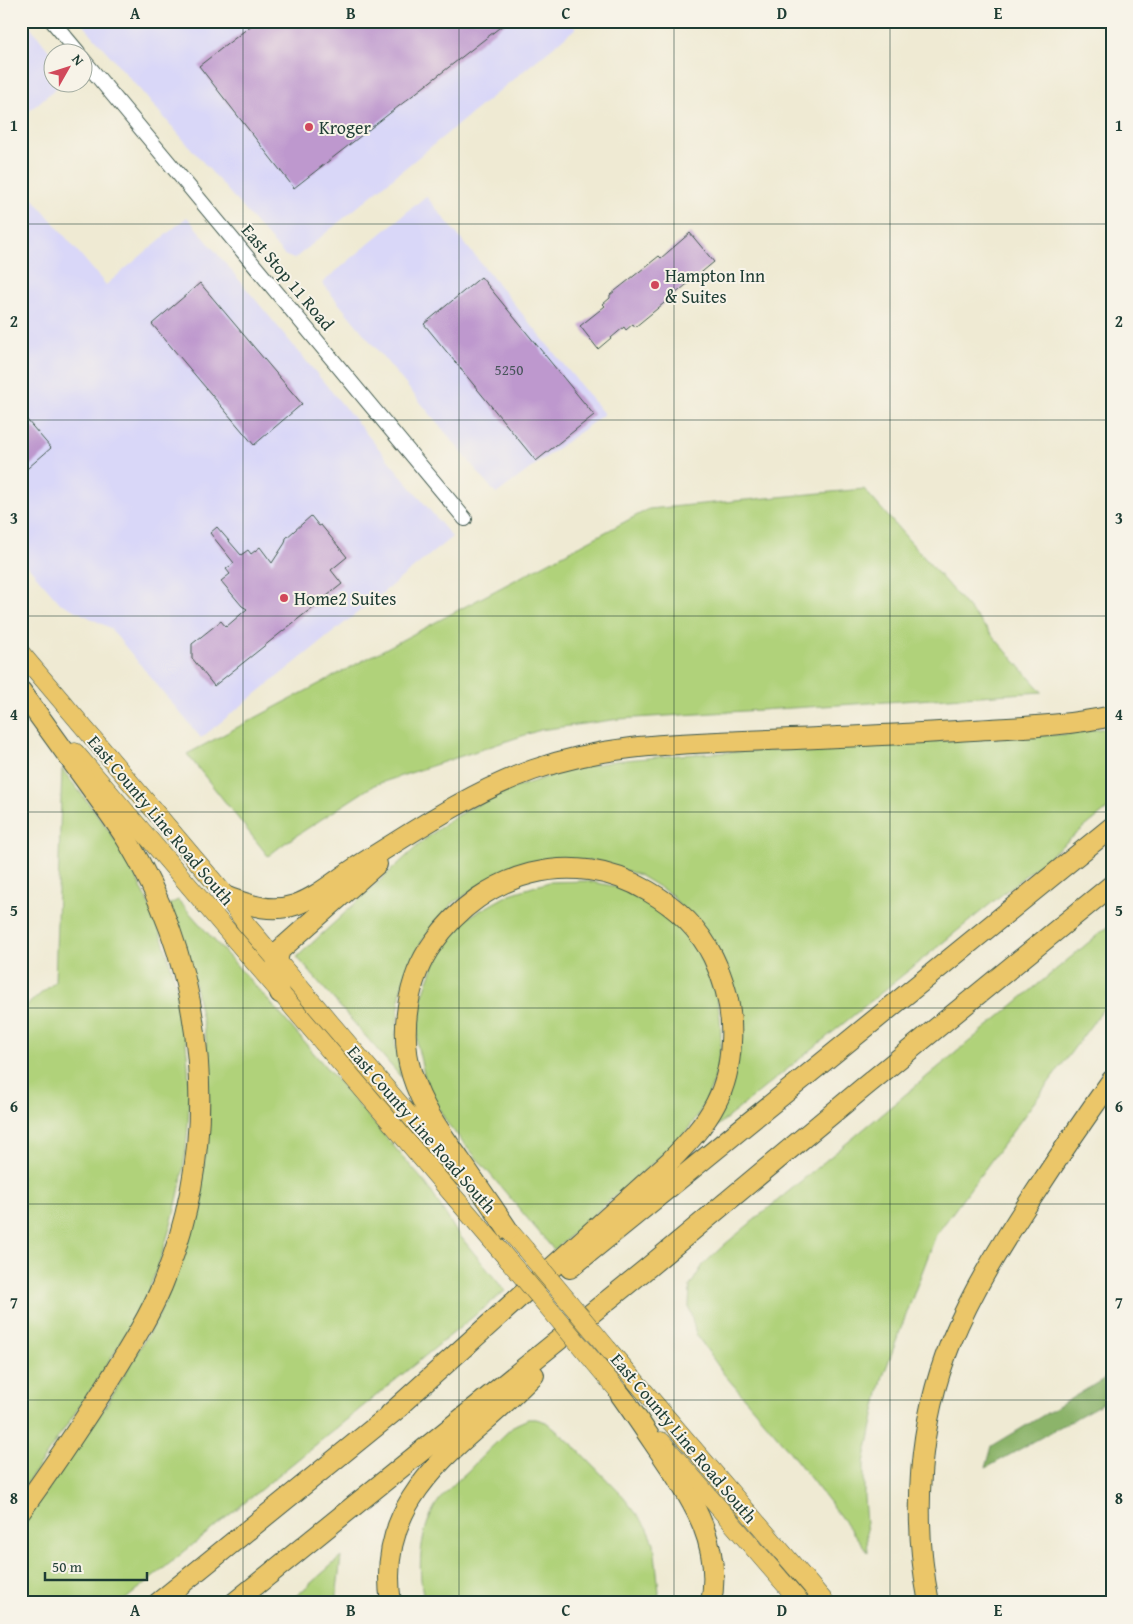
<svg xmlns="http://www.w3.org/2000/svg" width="1133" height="1624" font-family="'Gentium Book Plus',serif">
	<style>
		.built { fill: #d9d7f8 }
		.green { fill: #b0d27a; stroke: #688857 }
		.forest { fill: #8cb46a; stroke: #56784f }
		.building { fill: #be98ce }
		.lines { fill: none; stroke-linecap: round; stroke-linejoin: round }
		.minor-casing { stroke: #3e574c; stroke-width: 16 }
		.major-casing { stroke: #3e574c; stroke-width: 19 }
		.highway-casing { stroke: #3e574c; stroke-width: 22 }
		.minor { stroke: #fff; stroke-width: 14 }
		.major { stroke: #ebc669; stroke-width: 18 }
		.highway { stroke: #ebc669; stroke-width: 20 }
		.major-bridge-casing { stroke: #3e574c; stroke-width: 19; stroke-linecap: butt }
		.major-bridge { stroke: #ebc669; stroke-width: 18 }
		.grid { fill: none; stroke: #1f3d34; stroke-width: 1; stroke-opacity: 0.55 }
		.poi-dot { fill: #d1495b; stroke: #f7f3e8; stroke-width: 2 }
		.labels { text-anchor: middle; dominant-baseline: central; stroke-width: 4; stroke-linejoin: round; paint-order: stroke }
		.number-label { font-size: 15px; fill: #47545a }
		.poi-label { font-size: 18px; fill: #1f3d34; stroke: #f7f3e8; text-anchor: start }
		.street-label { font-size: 18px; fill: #1f3d34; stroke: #f7f3e8 }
		.neatline { fill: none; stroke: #1f3d34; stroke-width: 2 }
		.grid-label { font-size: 16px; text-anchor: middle; font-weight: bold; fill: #1f3d34 }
	</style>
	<rect width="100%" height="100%" fill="#f7f3e8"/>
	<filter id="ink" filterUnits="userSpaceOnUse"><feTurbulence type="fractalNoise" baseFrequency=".02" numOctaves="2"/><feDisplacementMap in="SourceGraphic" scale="10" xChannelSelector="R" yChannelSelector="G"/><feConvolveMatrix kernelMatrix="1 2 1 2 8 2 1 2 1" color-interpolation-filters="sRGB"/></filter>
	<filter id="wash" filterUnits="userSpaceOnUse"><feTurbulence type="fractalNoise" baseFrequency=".0096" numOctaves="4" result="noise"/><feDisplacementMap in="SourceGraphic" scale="20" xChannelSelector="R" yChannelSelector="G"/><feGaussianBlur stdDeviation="1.12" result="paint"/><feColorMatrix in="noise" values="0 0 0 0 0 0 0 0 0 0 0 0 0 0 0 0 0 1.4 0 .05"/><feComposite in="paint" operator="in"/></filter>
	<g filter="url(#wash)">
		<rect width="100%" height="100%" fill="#efead3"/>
		<path class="built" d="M21,21H26L52,55V82L62,83L21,118Z
			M80,21H571L576,28L294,259L284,255Z
			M21,184L106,285L187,217L452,537L201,738L110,628L60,603L21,558Z
			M426,196L604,414L496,494L322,283Z"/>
		<path class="green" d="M864,489L1042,692L619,719L540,730L374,785L285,843L268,856L187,754L649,509Z
			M1112,727V805L710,1132L732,1086L742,1037L735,989L672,895L639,875L598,861H539L490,879L453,903L422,941L401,988L395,1043L401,1077L297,957L424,840L454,817L502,792L568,770L615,761L679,755L1068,734Z
			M62,769C84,798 109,827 127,860C189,972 206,1101 171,1224C163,1253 153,1283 139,1310C105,1374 61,1432 21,1492V1010L55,982Z
			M587,881C600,884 616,885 627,891C647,902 674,919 687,936C731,993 733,1072 688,1129C675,1144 654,1162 639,1175C610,1200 582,1225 554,1250L447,1123L427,1087L417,1044L421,1000L435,962L467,918L510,894L549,882Z
			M178,900L275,1008L427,1185L456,1231L505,1291L121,1603H21V1526L104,1409L158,1317L183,1259L202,1180L209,1119L206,1039L190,962L168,905Z
			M1112,923V997L936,1235L882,1379L864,1463V1497L868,1552L779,1438L723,1373L696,1334L689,1307L690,1286L703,1265L724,1245Z
			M528,1419H536L546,1422L572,1444L620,1493L647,1527L654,1543L659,1592L657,1603H425C417,1572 419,1537 434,1508C442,1494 456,1482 468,1471C483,1455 499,1440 515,1425Z
			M341,1557L337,1590V1603H288Z"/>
		<path class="forest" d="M1112,1374V1398L986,1468L992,1446Z"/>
		<g id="blocks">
			<path class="building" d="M257,21H508L294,188L199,66Z
				M690,233L714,262L635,327L633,324L626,330L624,327L598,349L580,326L605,306L603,304L610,298V295L659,256L661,258Z
				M481,277L594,415L536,461L424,324Z
				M200,283L302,404L254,445L152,324Z
				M21,413L51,448L21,474Z
				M311,516L319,526L321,525L347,557L331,570L342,584L214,686L192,658V644L221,621L226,627L247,609L242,606L221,581L230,574L226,569L234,563L210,533L217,527L241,555L248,550L251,554L260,547L272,563L285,543L286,538Z"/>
		</g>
	</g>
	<g filter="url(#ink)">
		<use href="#blocks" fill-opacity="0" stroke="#3e574c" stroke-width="1"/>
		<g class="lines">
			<defs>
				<path id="minor" d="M52,21L78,52
					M82,58L465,519"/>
				<path id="major" d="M21,653L227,897L246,924L462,1177
					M75,752L509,1261
					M499,1219L525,1249
					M608,1349L826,1603
					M594,1362L629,1404
					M661,1441L801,1603"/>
				<path id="highway" d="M21,691C44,723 67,755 91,788C103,805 116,822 127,840C209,976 222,1139 162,1286C147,1321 126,1353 106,1386C79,1428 51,1470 21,1511
					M227,897C250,905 270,913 295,905C318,897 337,879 358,866C414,831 471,792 533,770C603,745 671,744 744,741C821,738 897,735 973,730C1019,727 1066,726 1112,716
					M280,993C276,978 274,965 280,950L377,864
					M570,1268L1112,827
					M620,1394C635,1415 649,1436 664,1458C694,1502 722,1546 711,1603
					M390,1414L669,1162C687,1144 705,1125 716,1103C726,1084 730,1063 731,1042C733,1012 726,984 713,957C699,928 676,907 648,891C572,846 483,872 433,943C407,979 399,1033 412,1075C422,1107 441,1133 460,1160C476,1183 492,1206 508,1230
					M158,1603L401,1406
					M234,1603L645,1270L863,1088L1112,885
					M391,1603C378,1518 427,1470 486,1420C503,1406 518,1390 534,1375
					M929,1603C912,1517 918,1423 951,1342C972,1291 1001,1245 1031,1199C1057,1159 1084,1119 1112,1080"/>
			</defs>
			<use href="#minor" class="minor-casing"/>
			<use href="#major" class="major-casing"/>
			<use href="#highway" class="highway-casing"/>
			<use href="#minor" class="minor"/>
			<use href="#major" class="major"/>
			<use href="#highway" class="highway"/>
			<defs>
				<path id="major-bridge" d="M525,1249L608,1349
					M509,1261L594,1362"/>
			</defs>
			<use href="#major-bridge" class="major-bridge-casing"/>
			<use href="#major-bridge" class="major-bridge"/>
		</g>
	</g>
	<path class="grid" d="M243,21V1603M459,21V1603M674,21V1603M890,21V1603M21,224H1112M21,420H1112M21,616H1112M21,812H1112M21,1008H1112M21,1204H1112M21,1400H1112"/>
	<g class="poi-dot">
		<circle cx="309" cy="127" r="5"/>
		<circle cx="655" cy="285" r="5"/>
		<circle cx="284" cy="598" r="5"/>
	</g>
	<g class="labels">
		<g class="number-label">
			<text x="509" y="369">5250</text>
		</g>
		<g class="poi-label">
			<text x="319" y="127">Kroger</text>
			<text x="665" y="275">Hampton Inn<tspan x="665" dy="21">&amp; Suites</tspan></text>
			<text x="294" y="598">Home2 Suites</text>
		</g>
		<g class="street-label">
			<text transform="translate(288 277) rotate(50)">East Stop 11 Road</text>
			<text transform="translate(161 820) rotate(50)">East County Line Road South</text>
			<text transform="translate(422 1129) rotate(49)">East County Line Road South</text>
			<text transform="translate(684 1438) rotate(50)">East County Line Road South</text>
		</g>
	</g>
	<rect width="1133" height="1624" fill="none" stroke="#f7f3e8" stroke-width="55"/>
	<g transform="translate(68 68) rotate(51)"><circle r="24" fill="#f7f3e8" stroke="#a1aaa0"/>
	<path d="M0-4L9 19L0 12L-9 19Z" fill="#d1495b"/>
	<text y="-8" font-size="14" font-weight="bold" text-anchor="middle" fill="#1f3d34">N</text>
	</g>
	<path d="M45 1572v8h102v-8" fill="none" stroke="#1f3d34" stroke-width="2.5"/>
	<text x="52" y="1572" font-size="15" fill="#1f3d34" stroke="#f7f3e8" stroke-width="4" paint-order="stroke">50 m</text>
	<rect x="28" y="28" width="1078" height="1568" class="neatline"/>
	<g class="grid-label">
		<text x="135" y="19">A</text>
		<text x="351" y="19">B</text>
		<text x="566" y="19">C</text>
		<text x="782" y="19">D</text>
		<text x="998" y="19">E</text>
		<text x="14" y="131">1</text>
		<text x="1119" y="131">1</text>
		<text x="14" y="327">2</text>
		<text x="1119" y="327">2</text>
		<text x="14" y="524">3</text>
		<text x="1119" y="524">3</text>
		<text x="14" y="720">4</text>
		<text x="1119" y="720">4</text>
		<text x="14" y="916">5</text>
		<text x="1119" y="916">5</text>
		<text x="14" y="1112">6</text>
		<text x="1119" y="1112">6</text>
		<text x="14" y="1308">7</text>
		<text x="1119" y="1308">7</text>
		<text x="14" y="1504">8</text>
		<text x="1119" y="1504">8</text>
		<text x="135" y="1616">A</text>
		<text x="351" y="1616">B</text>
		<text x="566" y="1616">C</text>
		<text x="782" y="1616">D</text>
		<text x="998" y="1616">E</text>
	</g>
</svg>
